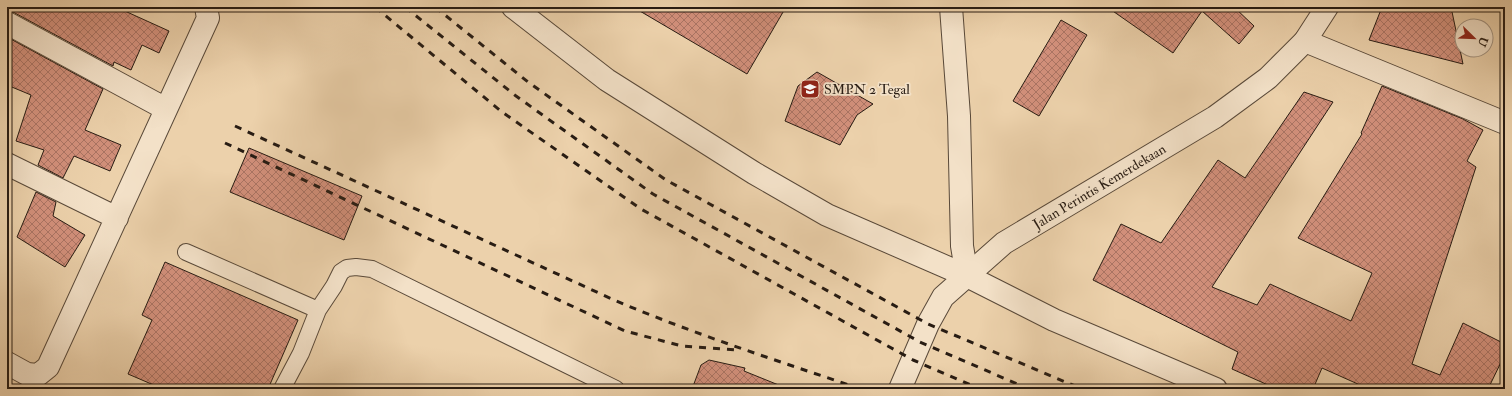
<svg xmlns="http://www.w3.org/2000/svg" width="1512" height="396" font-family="'IM FELL Double Pica',serif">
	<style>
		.building { fill: url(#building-cross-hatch); stroke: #281c13 }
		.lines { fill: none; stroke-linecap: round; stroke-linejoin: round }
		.service-casing { stroke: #594939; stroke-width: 18 }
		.minor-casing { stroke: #594939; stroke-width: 24 }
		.tertiary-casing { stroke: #594939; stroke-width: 24 }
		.service { stroke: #f3e1c8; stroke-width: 16 }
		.minor { stroke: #f3e1c8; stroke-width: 22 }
		.tertiary { stroke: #f3e1c8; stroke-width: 22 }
		.rail { stroke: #281c13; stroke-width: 3; stroke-dasharray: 7 7; stroke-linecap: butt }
		.labels { text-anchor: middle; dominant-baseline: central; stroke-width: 3.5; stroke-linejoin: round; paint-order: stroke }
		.poi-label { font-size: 14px; fill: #281c13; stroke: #f3e1c8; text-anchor: start }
		.street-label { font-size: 14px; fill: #281c13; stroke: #f3e1c8 }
	</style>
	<defs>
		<pattern id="building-cross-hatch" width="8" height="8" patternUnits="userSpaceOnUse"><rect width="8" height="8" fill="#d18f7a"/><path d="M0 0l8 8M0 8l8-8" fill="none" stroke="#aa7463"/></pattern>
	</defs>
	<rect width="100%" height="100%" fill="#ecd1ab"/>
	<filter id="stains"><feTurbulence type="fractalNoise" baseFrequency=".005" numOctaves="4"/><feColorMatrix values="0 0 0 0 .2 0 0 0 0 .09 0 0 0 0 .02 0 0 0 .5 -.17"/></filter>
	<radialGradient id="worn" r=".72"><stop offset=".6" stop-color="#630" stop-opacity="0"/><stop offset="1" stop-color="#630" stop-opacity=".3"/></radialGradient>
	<path class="building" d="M7,7H116L169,31L159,53L142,45L131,70L114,62L113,66L13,12L7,11Z
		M633,7H786L747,74Z
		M1107,7H1234L1254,26L1239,44L1202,11L1173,53Z
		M1382,7H1451L1463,64L1369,40Z
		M1061,20L1087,35L1039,116L1013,101Z
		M7,37L103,89L85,130L121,145L110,171L74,156L63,178L38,165L44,150L16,141L31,95L7,85Z
		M817,72L873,104L857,115L840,145L785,121L798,86Z
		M1382,86L1463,119L1483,130L1467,161L1476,167L1412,364L1440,375L1463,323L1505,344V354L1488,389H1369L1322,368L1313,389H1277L1232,369L1238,352L1093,280L1121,224L1161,243L1218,160L1245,178L1304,92L1333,102L1212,287L1257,305L1270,284L1351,321L1372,273L1298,238L1362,134L1361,133Z
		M249,148L362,196L344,240L230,192Z
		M36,192L56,202L53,216L85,235L65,267L17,237Z
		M165,262L298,320L268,389H163L128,374L152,320L142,315Z
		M709,360L745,368L744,371L786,388V389H692L701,365Z"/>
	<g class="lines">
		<defs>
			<path id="service" d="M186,252L318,310
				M282,389L301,353L318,310L334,286L341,272L347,268L356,267L372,269L616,389"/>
			<path id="minor" d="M513,7L607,80L754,173L827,215L967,276
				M951,7L959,116L962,246L967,276
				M7,23L166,109
				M1305,41L1505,123
				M7,164L117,218
				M7,363L27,374L38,375L48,367L208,18L206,7"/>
			<g id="tertiary">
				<path d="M967,276L1054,320L1216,389"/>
				<path id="s1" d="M900,389L928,324L943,297L1004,243L1215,117L1268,78L1305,41L1327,7"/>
			</g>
		</defs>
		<use href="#service" class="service-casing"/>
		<use href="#minor" class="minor-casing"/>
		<use href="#tertiary" class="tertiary-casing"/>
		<use href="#service" class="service"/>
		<use href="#minor" class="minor"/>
		<use href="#tertiary" class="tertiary"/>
		<path class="rail" d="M375,7L502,112L641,209L913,360L980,389
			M405,7L516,96L653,194L920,342L1029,389
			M435,7L528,82L666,180L928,324L1082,389
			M235,126L614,300C694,334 778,361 861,389
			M225,143L625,331L682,346L737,350"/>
	</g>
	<defs>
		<symbol id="school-square" viewBox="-11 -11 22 22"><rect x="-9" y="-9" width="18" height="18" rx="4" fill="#8f2418" stroke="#f3e1c8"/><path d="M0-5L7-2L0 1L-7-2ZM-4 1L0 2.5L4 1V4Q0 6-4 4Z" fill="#fff"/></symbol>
	</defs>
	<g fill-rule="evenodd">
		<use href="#school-square" x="799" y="78" width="22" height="22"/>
	</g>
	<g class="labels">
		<g class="poi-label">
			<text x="824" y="89">SMPN 2 Tegal</text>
		</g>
		<g class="street-label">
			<text stroke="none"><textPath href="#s1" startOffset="294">Jalan Perintis Kemerdekaan</textPath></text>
		</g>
	</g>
	<rect width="1512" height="396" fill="none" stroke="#ecd1ab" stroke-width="24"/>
	<rect x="8" y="8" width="1496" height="380" fill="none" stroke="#281c13" stroke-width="2"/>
	<rect x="12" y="12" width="1488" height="372" fill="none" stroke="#281c13"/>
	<g transform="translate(1474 38) rotate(113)"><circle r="19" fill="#f3e1c8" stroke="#a29280"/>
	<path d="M0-3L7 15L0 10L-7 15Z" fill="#8f2418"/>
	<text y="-6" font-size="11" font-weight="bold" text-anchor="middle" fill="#281c13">U</text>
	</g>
	<rect width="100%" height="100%" filter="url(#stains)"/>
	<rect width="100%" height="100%" fill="url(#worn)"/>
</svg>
